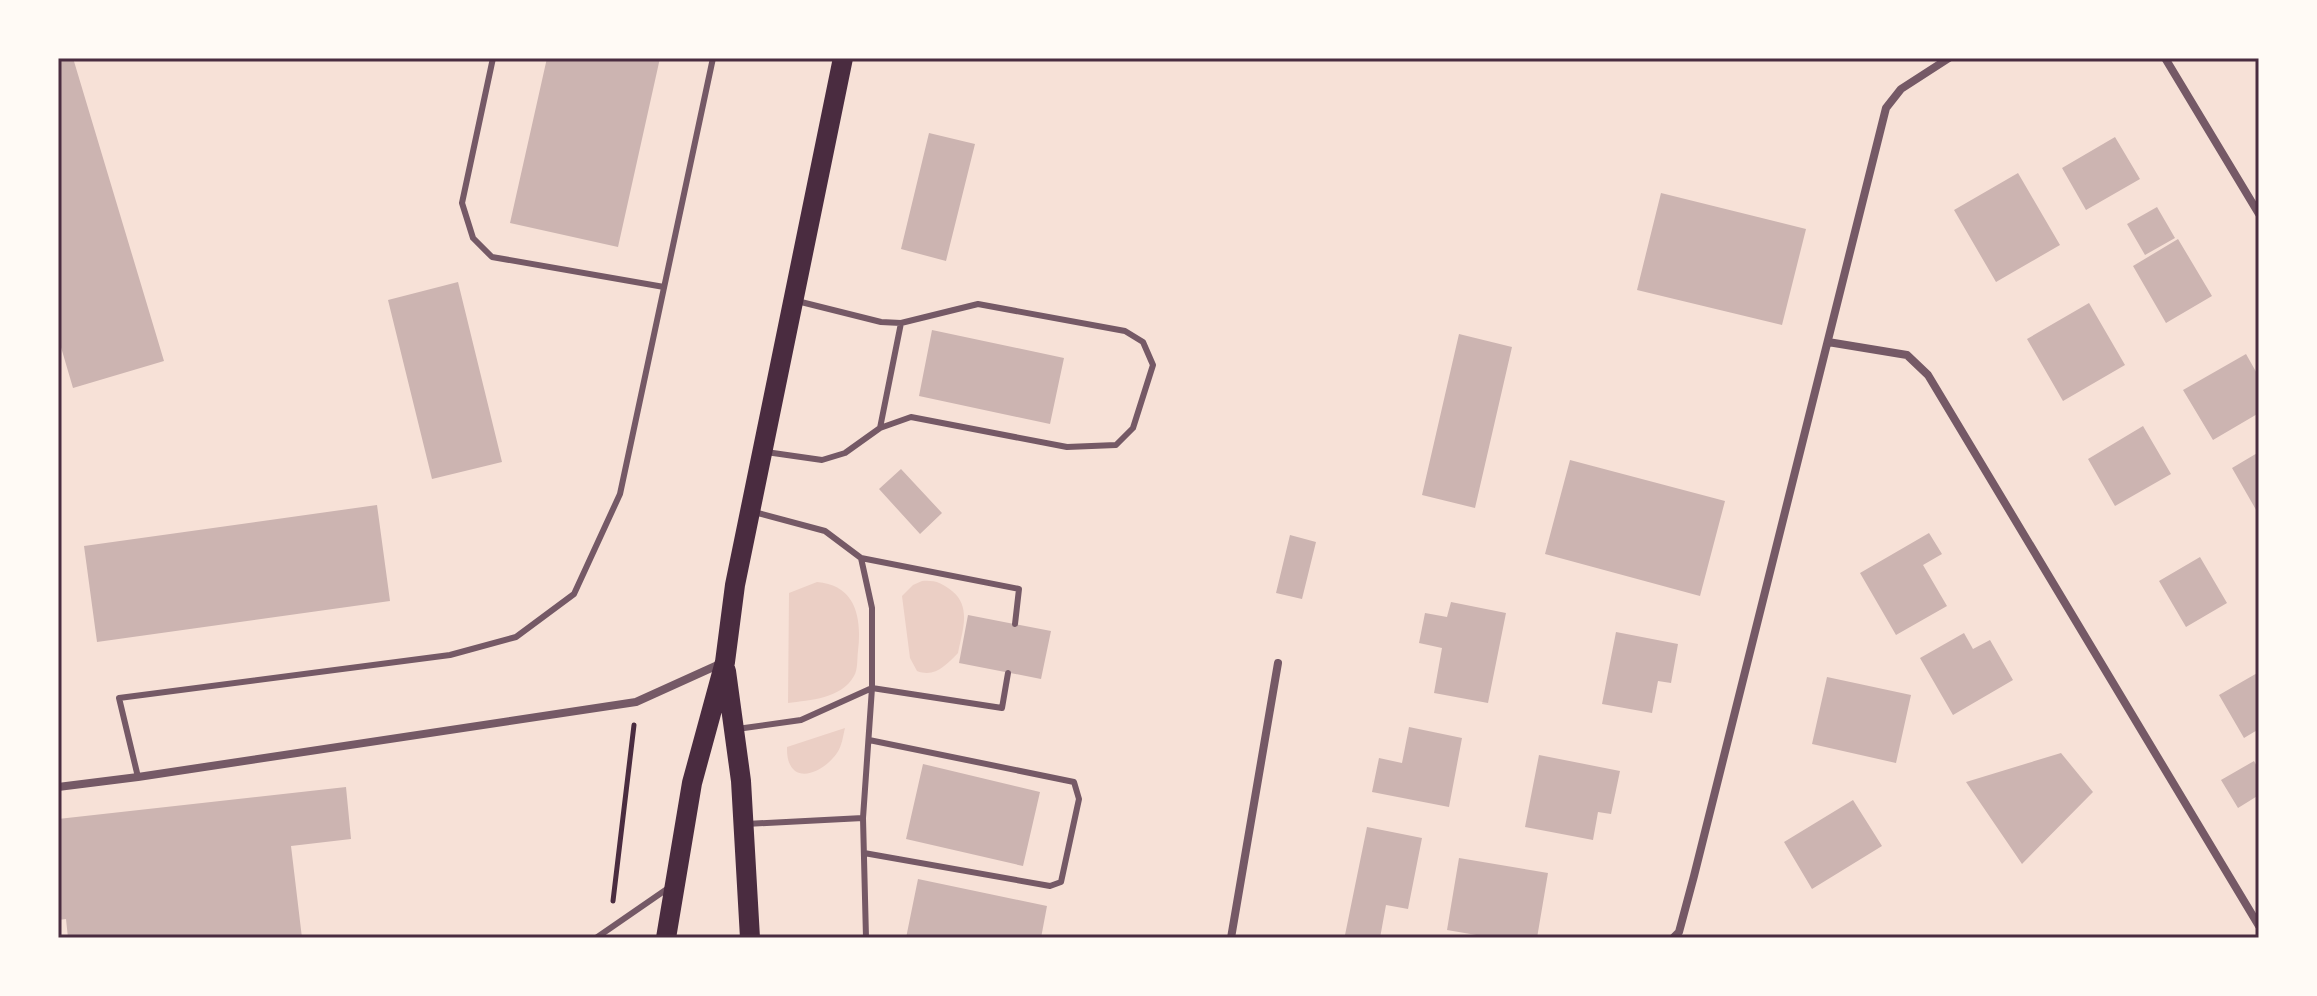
<svg xmlns="http://www.w3.org/2000/svg" width="2317" height="996" font-family="'Source Serif 4',serif">
	<style>
		.green { fill: #ebcfc5 }
		.building { fill: #ccb4b1 }
		.lines { fill: none; stroke-linecap: round; stroke-linejoin: round }
		.path { stroke: #4a2c40; stroke-width: 5 }
		.service { stroke: #755966; stroke-width: 6 }
		.minor { stroke: #755966; stroke-width: 8 }
		.primary { stroke: #4a2c40; stroke-width: 20 }
		.neatline { fill: none; stroke: #4a2c40; stroke-width: 3 }
	</style>
	<rect width="100%" height="100%" fill="#f7e1d7"/>
	<path class="green" d="M922,581C935,580 942,583 952,591C972,607 962,632 958,653C946,665 935,678 917,671L910,658L902,596L913,585Z
		M817,582C856,585 862,618 858,651C857,658 858,670 854,676C841,699 810,700 788,703L789,593Z
		M845,728C843,736 842,746 837,753C821,776 786,787 787,747Z"/>
	<path class="building" d="M58,58H73L164,361L73,388L58,337Z
		M547,58H660L618,247L510,223Z
		M929,133L975,144L946,261L901,249Z
		M2115,137L2140,179L2086,210L2062,168Z
		M2018,173L2060,245L1996,282L1954,210Z
		M1661,193L1806,229L1782,325L1637,290Z
		M2157,207L2175,238L2145,255L2127,224Z
		M2178,239L2212,296L2166,323L2133,266Z
		M458,282L502,462L432,479L388,300Z
		M2089,303L2125,365L2063,401L2027,339Z
		M932,330L1064,358L1050,424L919,396Z
		M1459,334L1512,347L1475,508L1422,495Z
		M2246,354L2259,377V413L2213,440L2183,390Z
		M2143,426L2171,474L2115,506L2088,459Z
		M2259,452V515L2232,468Z
		M1570,460L1725,501L1700,596L1545,554Z
		M901,469L942,513L920,534L879,489Z
		M377,505L390,601L97,642L84,546Z
		M1929,533L1942,554L1923,565L1947,606L1896,635L1860,573Z
		M1290,535L1316,542L1302,599L1276,593Z
		M2200,557L2227,603L2186,627L2159,581Z
		M1451,602L1506,613L1488,703L1434,693L1442,648L1419,643L1425,613L1447,617Z
		M968,615L1051,631L1041,679L959,663Z
		M1616,632L1678,644L1671,683L1658,681L1652,713L1602,704Z
		M1964,633L1973,649L1990,640L2013,680L1953,715L1920,658Z
		M2259,672V729L2244,738L2219,695Z
		M1827,677L1911,695L1896,763L1812,744Z
		M1409,727L1462,738L1449,807L1372,792L1379,758L1402,763Z
		M2061,753L2093,792L2022,864L1966,782Z
		M1539,755L1620,771L1611,814L1598,812L1593,840L1525,827Z
		M2254,761L2259,770V795L2238,808L2221,780Z
		M923,764L1040,792L1023,866L906,839Z
		M346,787L351,839L291,846L302,938H68L66,919L58,920V819Z
		M1853,800L1882,846L1812,889L1784,842Z
		M1367,827L1422,838L1408,909L1386,905L1380,938L1345,935Z
		M1459,858L1548,873L1537,938H1494L1447,930Z
		M918,879L1047,906L1041,938H906Z"/>
	<g class="lines">
		<path class="path" d="M613,901L634,725"/>
		<path class="service" d="M493,58L462,203L473,238L492,257L664,287
			M880,428L901,323
			M766,452L822,460L845,453L880,428L911,417L1067,447L1116,445L1133,428L1153,365L1143,342L1125,331L978,304L901,323L881,322L797,301
			M861,558L1019,589L1015,624
			M737,729L801,720L872,688L1002,708L1008,673
			M138,777L119,698L450,655L516,637L574,594L620,494L713,58
			M863,818L866,938
			M746,824L863,818L872,688V608L861,558L825,531L754,512
			M864,853L1050,886L1061,882L1079,799L1074,782L869,740
			M596,938L667,889"/>
		<path class="minor" d="M2165,58L2259,214
			M1828,342L1907,355L1928,375L2259,926
			M58,787L138,777L636,702L720,664
			M1231,938L1278,663
			M1673,938L1679,932L1694,876L1886,108L1901,89L1949,58"/>
		<path class="primary" d="M726,671L741,781L750,938
			M666,938L692,783L725,662L735,585L843,58"/>
	</g>
	<rect width="2317" height="996" fill="none" stroke="#fffaf5" stroke-width="120"/>
	<rect x="60" y="60" width="2197" height="876" class="neatline"/>
</svg>
